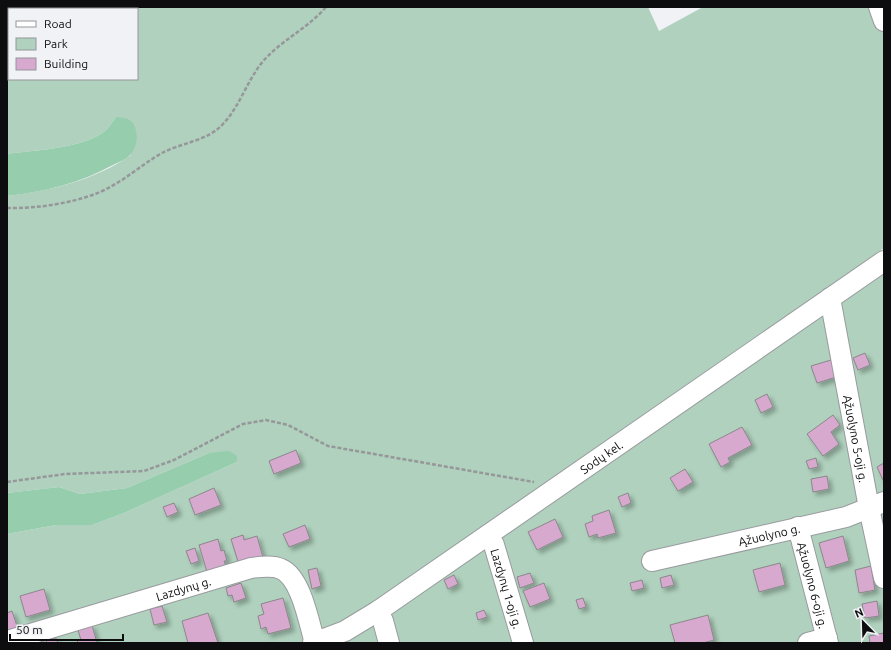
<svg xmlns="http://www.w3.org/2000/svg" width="891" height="650" font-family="Ubuntu,sans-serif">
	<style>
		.green { fill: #afd1bd; fill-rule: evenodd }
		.forest { fill: #95cdad }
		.building { fill: #d7a9cf; stroke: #8b878a; filter: url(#shadow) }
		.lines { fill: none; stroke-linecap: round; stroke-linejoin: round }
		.minor-casing { stroke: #999b9f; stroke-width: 22 }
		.path { stroke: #96979a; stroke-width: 2.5; stroke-dasharray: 4 2; stroke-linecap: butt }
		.minor { stroke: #fff; stroke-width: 20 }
		.labels { text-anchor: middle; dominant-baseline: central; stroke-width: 3; stroke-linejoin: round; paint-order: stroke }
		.street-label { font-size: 12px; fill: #0d0d0f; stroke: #f0f2f6 }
	</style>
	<defs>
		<filter id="shadow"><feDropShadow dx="3.5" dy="3.5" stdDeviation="2" flood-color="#0004"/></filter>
	</defs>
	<rect width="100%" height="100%" fill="#f0f2f6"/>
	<path class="green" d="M7,7H648L659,31L703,7H884V248L572,468L884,269V643H7V534L56,525H92L124,513L237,462V456L209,453L127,488L80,494L59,487L7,493V196C50,191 95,180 131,155L116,117C111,124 107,131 99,135C75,149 35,150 7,154ZM9,9H137V79H9Z"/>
	<path class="forest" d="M116,117C127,118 134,119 136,131C138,138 136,148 131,154C127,159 119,162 113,165C80,183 44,192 7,196V154C35,150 75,149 99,135C107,131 111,124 116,117Z
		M229,451L237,456V462L124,513L92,525H56L7,534V493L59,487L80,494L127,488L209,453Z"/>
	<path class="building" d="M865,353L870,365L858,370L853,358Z
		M831,360L836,377L817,383L811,366Z
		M767,394L773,407L761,413L755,400Z
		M833,415L840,425L831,432L839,444L823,456L807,434Z
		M742,427L752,445L728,458L730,462L721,467L709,444Z
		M296,450L301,463L274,474L269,461Z
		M816,458L818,467L809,469L806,461Z
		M884,463V480H883L877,467Z
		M685,469L693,482L678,491L670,478Z
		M827,476L829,489L813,492L811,479Z
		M214,488L221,505L195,515L189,499Z
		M628,493L631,503L622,507L618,497Z
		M174,503L178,512L167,517L163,507Z
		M609,510L616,533L598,538L597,534L589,537L585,524L593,521L592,516Z
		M555,519L563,537L537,550L528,532Z
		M305,525L310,539L289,547L283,534Z
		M243,535L244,540L257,536L264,561L240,568L231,539Z
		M843,536L849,561L826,568L819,543Z
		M218,539L221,551L224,550L227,561H224L226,566L207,572L199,545Z
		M195,548L199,561L191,564L186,551Z
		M780,563L785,585L759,592L753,570Z
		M871,566L875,590L859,593L855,570Z
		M317,568L321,586L312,589L308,570Z
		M530,573L534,583L520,588L517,577Z
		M454,575L458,584L448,589L444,580Z
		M671,575L674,585L662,588L660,578Z
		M642,580L644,588L632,591L630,583Z
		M241,583L246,598L234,602L232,595L228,596L226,588Z
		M544,583L550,599L530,607L523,591Z
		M44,589L50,610L26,617L20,596Z
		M283,598L291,628L268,634L266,627L261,629L258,616L264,614L261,604Z
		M583,598L586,607L579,609L576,600Z
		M877,601L879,616L865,618L862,604Z
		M162,606L167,622L154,625L150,609Z
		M484,610L487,617L478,620L476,613Z
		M12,611L18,629L7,632V613Z
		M208,613L218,643H188L182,621Z
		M708,615L714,640L703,643H675L670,625Z
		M92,625L97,643H78L77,640H81L78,630Z
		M884,633V643H870L869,636Z
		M56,638L58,643H47L46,640Z"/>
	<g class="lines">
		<defs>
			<g id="minor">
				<path d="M879,7L884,21"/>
				<path id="s1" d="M830,298L869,508L884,578"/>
				<path id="s2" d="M798,527L828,643"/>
				<path id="s3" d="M488,535L494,545L523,643"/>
				<path id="s4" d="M652,561L846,517L884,502"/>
				<path d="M378,611L383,621L389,643"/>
				<path id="s5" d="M7,641L251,568C260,567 272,565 281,569C301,577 309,623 315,643"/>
				<path id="s6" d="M313,643L345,631L378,611L884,261"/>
				<path d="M808,643L827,638"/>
			</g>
		</defs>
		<use href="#minor" class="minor-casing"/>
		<path class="path" d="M7,208C37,209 84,202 110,187C129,177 145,162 164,152C182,143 209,140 223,124C241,105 248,77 266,58C284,39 309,27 326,7
			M7,482L65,474L144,471L174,460L243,424L266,420L288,425L328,446L534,482"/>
		<use href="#minor" class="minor"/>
	</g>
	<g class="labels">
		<g class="street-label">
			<text stroke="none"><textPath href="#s1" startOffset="143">Ąžuolyno 5-oji g.</textPath></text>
			<text stroke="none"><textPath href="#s6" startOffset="344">Sodų kel.</textPath></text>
			<text stroke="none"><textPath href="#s4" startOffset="120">Ąžuolyno g.</textPath></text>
			<text stroke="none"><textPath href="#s2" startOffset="60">Ąžuolyno 6-oji g.</textPath></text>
			<text stroke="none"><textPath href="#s5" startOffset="184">Lazdynų g.</textPath></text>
			<text stroke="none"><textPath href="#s3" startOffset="57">Lazdynų 1-oji g.</textPath></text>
		</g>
	</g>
	<rect width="891" height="650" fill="none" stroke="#0d0d0f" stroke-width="16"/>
	<rect x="8" y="8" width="130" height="72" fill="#f0f2f6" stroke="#95969a"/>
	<rect x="16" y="21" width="20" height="6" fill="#ffffff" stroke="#95969a"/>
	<text x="44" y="28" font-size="12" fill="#0d0d0f">Road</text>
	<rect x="16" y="38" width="20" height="12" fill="#afd1bd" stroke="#95969a"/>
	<text x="44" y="48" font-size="12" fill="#0d0d0f">Park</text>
	<rect x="16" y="58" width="20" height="12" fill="#d7a9cf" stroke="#95969a"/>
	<text x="44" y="68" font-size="12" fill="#0d0d0f">Building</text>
	<g transform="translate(863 622) rotate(337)" stroke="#f0f2f6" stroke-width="3" paint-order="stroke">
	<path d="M0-3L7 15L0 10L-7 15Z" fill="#0d0d0f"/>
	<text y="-6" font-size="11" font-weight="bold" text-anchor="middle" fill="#0d0d0f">N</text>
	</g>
	<path d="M10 634v6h113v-6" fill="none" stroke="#0d0d0f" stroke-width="2"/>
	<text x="16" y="634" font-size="12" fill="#0d0d0f" stroke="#f0f2f6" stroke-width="3" paint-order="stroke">50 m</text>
</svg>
